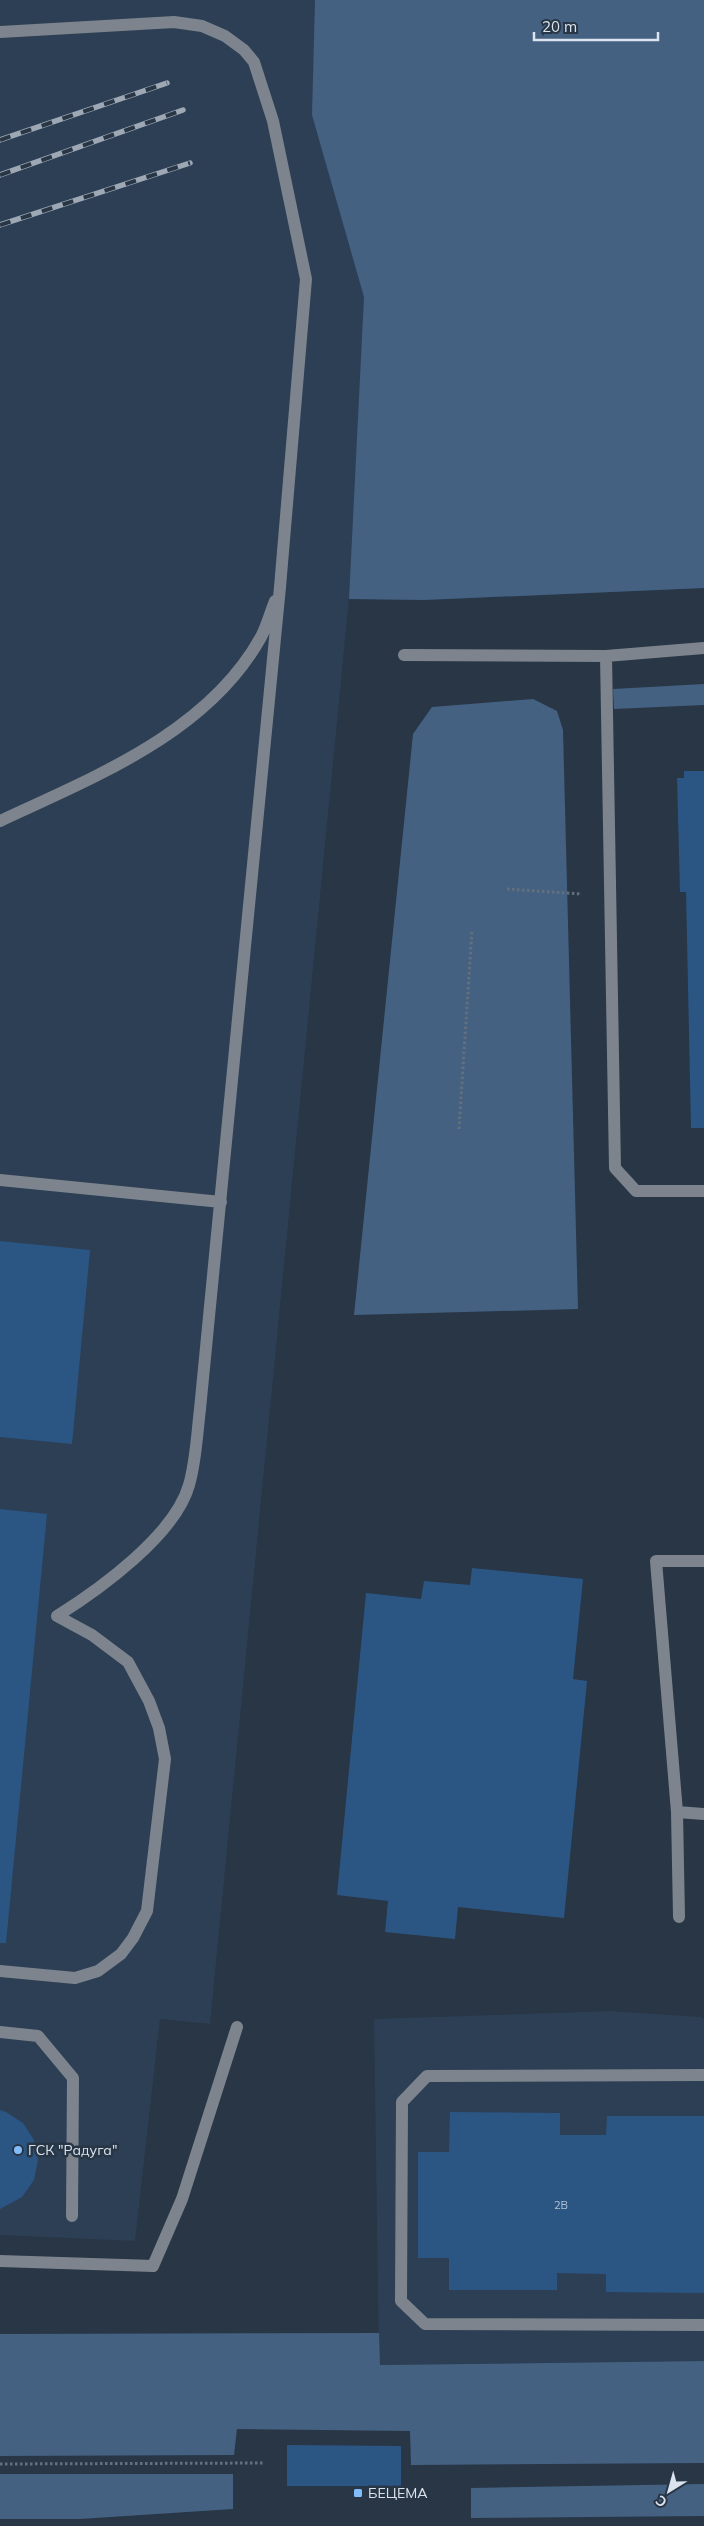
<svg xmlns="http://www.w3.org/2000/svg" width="704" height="2526" font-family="Mulish,sans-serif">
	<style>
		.built { fill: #2c3f54 }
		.green { fill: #446181 }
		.building { fill: #2b5684 }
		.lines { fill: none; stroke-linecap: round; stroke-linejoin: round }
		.path { stroke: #64707e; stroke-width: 3; stroke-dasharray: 2.5 2.5; stroke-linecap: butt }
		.minor { stroke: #7d848d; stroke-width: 12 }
		.rail-casing { stroke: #9ea8b5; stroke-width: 5.5 }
		.rail { stroke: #283646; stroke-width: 4; stroke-dasharray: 11; stroke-linecap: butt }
		.poi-dot { fill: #83bcfb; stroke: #283646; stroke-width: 2 }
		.labels { text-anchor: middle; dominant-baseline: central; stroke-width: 5; stroke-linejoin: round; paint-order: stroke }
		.number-label { font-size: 11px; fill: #afc0d4 }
		.poi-label { font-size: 14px; fill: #dbe4ee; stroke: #283646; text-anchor: start }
	</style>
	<rect width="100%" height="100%" fill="#283646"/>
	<path class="built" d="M0,0H704V588L424,600L349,599L210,2024L160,2019L135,2241L0,2235Z
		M610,2011L701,2017L704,2019V2361L379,2365L374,2019Z"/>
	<path class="green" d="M315,0H704V588L424,600L349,599L364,297L312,115Z
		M704,684V705L614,709L613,689Z
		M533,699L557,711L563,730L578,1309L354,1315L413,734L432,707Z
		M379,2333L380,2365L704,2361V2463L411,2465L410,2431L237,2429L234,2455L0,2456V2334Z
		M0,2474H233V2509L80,2519H0Z
		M704,2484V2516L471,2518V2488Z"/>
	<path class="building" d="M684,771H704V1128H691L686,892H680L677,778H684Z
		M0,1241L90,1250L72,1444L0,1437Z
		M0,1509L47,1514L6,1943H0Z
		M472,1568L583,1579L573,1679L587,1681L564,1918L458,1907L455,1939L385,1932L388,1901L337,1895L366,1593L421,1599L424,1581L470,1585Z
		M0,2110L6,2112L23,2123L34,2140L38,2160L34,2180L22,2197L0,2209Z
		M450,2112L560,2113V2135H606L607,2116H704V2293L606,2292V2274L557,2273V2290H449V2258H418V2152H449Z
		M287,2445L401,2446V2486H287Z"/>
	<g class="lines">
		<path class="path" d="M507,889L582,894
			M459,1129L472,930
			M0,2464L263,2463"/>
		<path class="minor" d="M0,32L174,22L202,26L225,36L244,50L254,62L273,121L306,279L280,587L200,1409C197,1434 196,1461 189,1485C175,1535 100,1589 57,1616L92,1635L128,1662L149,1701L159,1728L165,1759L147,1911L133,1938L121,1954L98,1971L75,1978L0,1971
			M704,648L606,656L615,1168L636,1191H704
			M404,655L606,656
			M0,821C94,777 208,733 261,637C267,626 270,613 275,601
			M0,1180L221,1202
			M704,1561H656L677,1812L704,1814
			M677,1812L679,1917
			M0,2032L38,2036L73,2078L72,2216
			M704,2075L427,2076L402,2102L401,2301L425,2324L704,2325
			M0,2261L153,2266L182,2199L237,2027"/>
		<defs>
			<path id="rail" d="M0,140L167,83
				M0,175L183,110
				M0,225L190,163"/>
		</defs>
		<use href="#rail" class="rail-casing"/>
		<use href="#rail" class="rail"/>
	</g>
	<g class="poi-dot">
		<circle cx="18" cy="2150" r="5"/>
		<rect x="353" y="2488" width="10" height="10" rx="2.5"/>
	</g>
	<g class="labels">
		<g class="number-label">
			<text x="561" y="2205">2В</text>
		</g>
		<g class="poi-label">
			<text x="28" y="2150">ГСК "Радуга"</text>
			<text x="368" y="2493">БЕЦЕМА</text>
		</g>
	</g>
	<g transform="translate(669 2491) rotate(217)" stroke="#283646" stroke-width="4" paint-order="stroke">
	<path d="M0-4L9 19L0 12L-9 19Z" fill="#dbe4ee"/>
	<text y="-8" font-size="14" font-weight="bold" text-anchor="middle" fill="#dbe4ee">С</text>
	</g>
	<path d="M534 32v8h124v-8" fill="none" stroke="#dbe4ee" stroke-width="2.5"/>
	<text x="542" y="32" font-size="15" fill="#dbe4ee" stroke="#283646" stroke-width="4" paint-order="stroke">20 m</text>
</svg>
